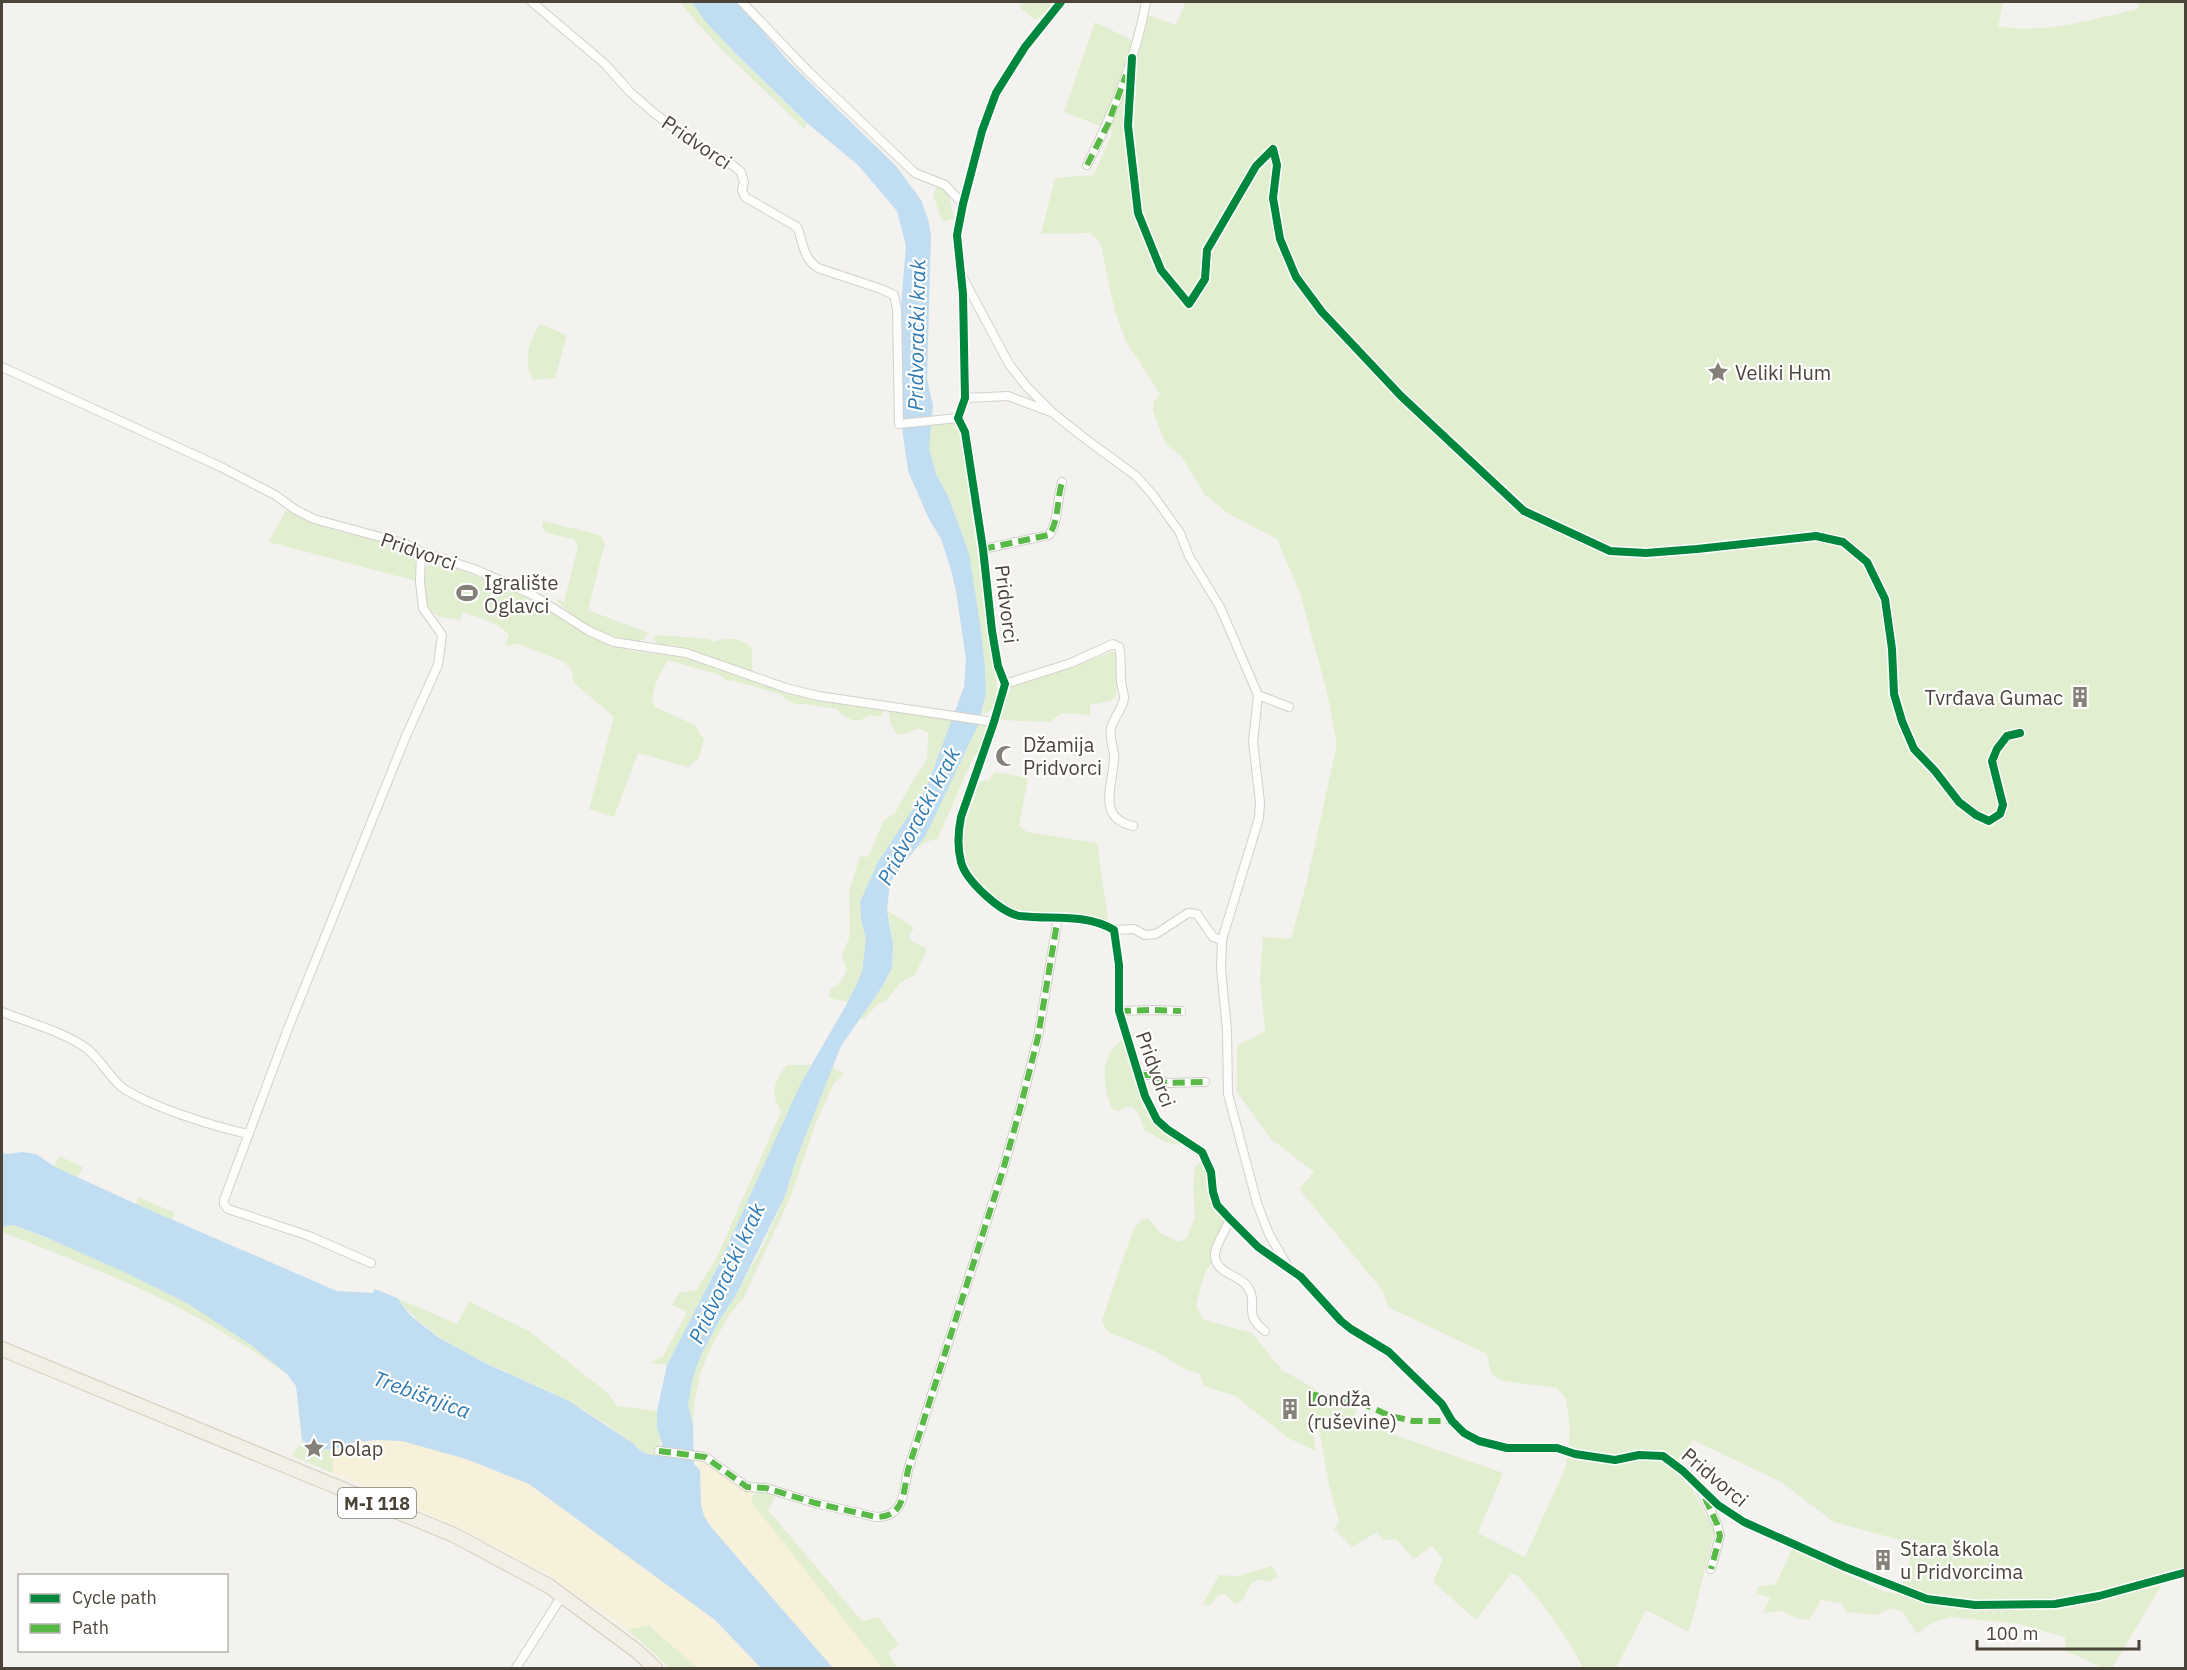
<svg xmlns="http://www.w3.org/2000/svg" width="2187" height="1670" font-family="'IBM Plex Sans',sans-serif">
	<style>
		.green { fill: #e1eecf }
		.sand { fill: #f7f0da }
		.water { fill: #c0ddf1 }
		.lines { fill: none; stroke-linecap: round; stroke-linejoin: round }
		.street-casing { stroke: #d2d0cb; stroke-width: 10 }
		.primary-casing { stroke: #d6cebb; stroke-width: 16 }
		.street { stroke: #fdfdfc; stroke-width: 8 }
		.primary { stroke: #f2efe6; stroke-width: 14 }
		.quiet { stroke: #58b947; stroke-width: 6; stroke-dasharray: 12 6; stroke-linecap: butt }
		.cycleway-casing { stroke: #fff; stroke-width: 11 }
		.cycleway { stroke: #00873e; stroke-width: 8 }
		.labels { text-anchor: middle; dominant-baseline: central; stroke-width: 4.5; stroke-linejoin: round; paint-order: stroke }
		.shield { fill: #fff; stroke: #817c74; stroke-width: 1.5 }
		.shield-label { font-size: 18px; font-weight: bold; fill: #4b4439 }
		.street-label { font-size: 20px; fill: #4b4439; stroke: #fff }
		.poi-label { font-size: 20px; fill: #4b4439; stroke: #fff; text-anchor: start }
		.water-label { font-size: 21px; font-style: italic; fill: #2e7ab2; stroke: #fff }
	</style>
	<rect width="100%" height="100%" fill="#f4f2ee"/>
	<path class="green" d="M680,2H692C724,48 768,85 807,123L804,129C762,86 716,49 680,2Z
		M1023,2H1052L1047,11L1035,20L1019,7Z
		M1186,2H2003L1998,26C2044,35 2093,19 2138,9V2H2185L2186,1572L2166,1578L2112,1668H2103L2066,1651L2065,1637L2019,1624L1951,1617L1932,1623L1917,1634L1903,1612L1890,1608L1877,1615L1846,1612L1841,1603L1821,1600L1809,1620L1795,1618L1783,1611L1763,1613L1770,1597L1757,1594V1587L1776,1584L1792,1549L1883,1591L1915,1598L1901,1590L1914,1544L1834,1522L1781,1482L1693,1440L1675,1469L1692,1489L1715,1531L1689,1632L1646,1610L1616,1668H1583C1565,1633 1543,1603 1516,1574H1511L1476,1620L1433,1582L1443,1559L1432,1546L1414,1559L1396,1539L1383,1540L1377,1532L1352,1547L1334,1529L1339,1521L1329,1485L1318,1423L1309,1413L1316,1451L1288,1438L1235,1396L1204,1386L1200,1374C1184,1371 1172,1361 1158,1353C1143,1345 1126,1339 1110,1333L1105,1328L1102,1320L1133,1230L1140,1221L1148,1218L1160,1233L1179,1242L1187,1238L1195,1217L1193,1189L1195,1166L1203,1161C1210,1186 1207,1196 1224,1218L1219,1234L1211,1249L1212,1262L1205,1273L1196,1305L1204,1320L1252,1333L1282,1370L1314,1388L1319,1394L1358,1407L1354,1418L1386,1432L1503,1473L1478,1533L1525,1557L1566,1466L1570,1430L1566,1398L1556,1388L1502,1381L1491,1373L1487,1354L1388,1307L1383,1291L1299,1189L1314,1172L1271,1139L1237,1092V1046L1265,1031L1260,977L1263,937L1291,939L1307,881L1337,744L1327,692L1300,593L1277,539L1229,514L1204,494L1182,457L1165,443L1153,411L1154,401L1160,394L1126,341L1115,312L1100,242L1090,233L1041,234L1055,178L1094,175L1113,131L1064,112L1095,22L1132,40L1139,12L1176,25Z
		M936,188H942L948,191L954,219L942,222L933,194Z
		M540,324L567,335L555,378L533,380C522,360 529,343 540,324Z
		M952,424L959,425L963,432L961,438L997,688L994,707L987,713L982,714L986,693L985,667L969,553L948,496L936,474L929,448L930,425Z
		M286,510C303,518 319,525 337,531C355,536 401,540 412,554C417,561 416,572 416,581L269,542Z
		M543,521L600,535L605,543L588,610L649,633L643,640C609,649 576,620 554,598L564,602L578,547L573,539L547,533L542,528Z
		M432,560L507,587L532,600L585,633L606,643L637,652L680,656L816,700L884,710L881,716L878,717L869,715C858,725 846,720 837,709L806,704H796L788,701L781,695L735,681L726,680L719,675L668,660L656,682L652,699L655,707L695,725L704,740L699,758L688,767L638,753L614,817L589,809L614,717L574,683L571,669L562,661L518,644L505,646L509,635C499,622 478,618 463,612L460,620C452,618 444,619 437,615C418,606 422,579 428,563Z
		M661,635L709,639L713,642C729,637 738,637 752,648V672L674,645H659L655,641L654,636Z
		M1114,651L1118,659L1116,695L1113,700L1090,705V715L1062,713L1050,722L1000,720L1009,691L1015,682L1081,664Z
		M889,710L953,718L926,789L878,862L861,920L866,939L862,972L848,1002L829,998L830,990L840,982L847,971L842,956L850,935L849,892L860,856L868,857L884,820L895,813L913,780L927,760L928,733L918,728L908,733L898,735L890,724Z
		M979,723L984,724L988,729L979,754L974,756L971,762L938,838L924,843L916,848L926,835Z
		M995,772L1028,778L1019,825L1027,832L1097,843L1108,920L1080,915L1010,910L979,884L964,862L962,844L963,829L980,781L988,780Z
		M887,910L914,928L909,935L911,941L927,949L915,975L901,982L885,1002L879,1003L864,1019L860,1018C870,1003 884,988 891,970C896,959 891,922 887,910Z
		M1123,1039C1131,1063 1138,1104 1154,1123C1163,1133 1174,1139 1185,1145L1167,1143L1144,1130L1140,1117L1133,1107H1127L1119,1111L1112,1109C1102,1083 1099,1057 1123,1039Z
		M787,1065H811L720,1262L667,1365L650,1363L663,1356L687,1312L672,1305L679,1293L696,1290L716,1259L781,1112C770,1091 773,1083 787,1065Z
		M832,1068L844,1073L833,1085L816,1123L790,1198L744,1297L730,1314L712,1345L700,1374L694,1404L693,1424L688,1405L693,1377L701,1355L722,1316L736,1295L764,1243L785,1196L797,1157Z
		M59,1156L83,1167L78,1177L54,1167Z
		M138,1197L175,1213L172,1220L136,1204Z
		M13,1225C72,1247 131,1273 186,1302C222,1321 255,1348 287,1374C252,1350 216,1327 178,1307C121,1278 61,1255 2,1232V1227Z
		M397,1298L457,1324L468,1305V1301L529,1331L609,1394L617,1406L657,1411C657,1427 662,1441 661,1457C649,1455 642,1454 634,1444C613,1429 591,1413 568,1401C508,1369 442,1353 397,1298Z
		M302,1440L314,1448L333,1450V1473L292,1456Z
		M761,1490L776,1495L768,1510L862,1621L878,1617L899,1644L888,1653L898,1668H882L752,1503V1496Z
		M1272,1566L1278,1576L1270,1582L1258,1579C1256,1581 1252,1583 1250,1585C1244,1594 1247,1601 1235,1604L1225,1594L1218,1595L1210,1606L1203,1604L1219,1575L1237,1576Z
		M648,1625L698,1668H670L628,1630Z"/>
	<path class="sand" d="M378,1440L402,1441L432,1448L466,1459L529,1484L715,1620L761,1668H698L649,1625L628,1630L544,1572L460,1528L333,1473V1450L357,1442Z
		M700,1461L708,1462L742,1488L755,1492L752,1496V1503L882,1668H833L711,1527L704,1516L700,1505V1471L697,1466Z"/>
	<path class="water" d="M692,2H738L789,62L896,166L921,200L928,219L931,235L927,379L933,406L929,448L936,474L948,496L969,553L980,624L985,667L986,693L979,723L926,835L890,882L887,910L893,944L892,968L882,987L841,1046L797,1157L785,1196L736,1295L722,1316L701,1355L693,1377L688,1405L693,1424L694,1464L700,1470L701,1505L704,1516L711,1527L833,1668H761L715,1620L529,1484L466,1459L402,1441L378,1440L357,1442L333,1450L314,1448L302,1440L296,1386L287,1374L251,1345L187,1303L124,1272L43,1236L13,1225L2,1227V1153L6,1154L23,1152L36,1154L55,1167L136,1204L337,1291L373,1293L375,1289L397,1298L411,1316L438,1337L483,1362L569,1401L634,1444C642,1454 649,1455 661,1456L662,1443L657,1428V1411L667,1365L720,1262L801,1083L848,1002L862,972L866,939L861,920L860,902L878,862L926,789L964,687L966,659L956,591L951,570L941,539L928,517L908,471L903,435L901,357V305L906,246L897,211L858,165L807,123L736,54L705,21Z"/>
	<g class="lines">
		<defs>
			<path id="street" d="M532,2L605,64L630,92L654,113L695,143L734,166L741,172L744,182L742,190L745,197L797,227C804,243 802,257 818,268L881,289L894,295L897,309L899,424L958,418
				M742,2L808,71L915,173L945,185L963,204
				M1061,2L1025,47L996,93L982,131L963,204L957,235L963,294L965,398L958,418L965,432L983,549L992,631L998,666L1005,684L994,722L961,817C958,832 957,847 961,862C966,881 1001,913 1020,916C1052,920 1085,913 1114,930L1119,965V1011L1145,1096L1157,1120L1167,1129L1202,1152L1211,1172L1213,1192L1217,1205L1230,1219L1258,1247L1301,1277L1341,1321L1351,1329L1389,1352L1442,1404L1452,1421L1464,1433L1479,1441L1507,1448H1557L1575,1454L1615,1460L1639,1455L1663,1456L1683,1471L1718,1505L1744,1522L1845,1567L1927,1599L1975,1605L2055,1604L2099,1596L2183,1573
				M1132,58L1128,126L1138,213L1161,270L1189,304L1205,279L1207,250L1256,166L1273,149L1277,165L1273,198L1280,239L1296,277L1322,312L1401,396L1524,511L1610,551L1646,553L1697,549L1816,536L1843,542L1867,562L1885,599L1892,649L1894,694L1902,721L1914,749L1935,771L1959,802L1976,815L1989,821L2000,814L2003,805L1992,761L1997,749L2007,736L2020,733
				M1087,165C1113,114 1136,59 1146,2
				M963,278L1009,364L1027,387L1054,414L1083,437L1136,476L1153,495L1180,533L1189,556L1220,607L1258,695L1289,707
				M2,367L221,467L275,495L296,510L314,519L406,544L421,552L474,569L531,594L589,631L614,642L686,653L786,688L818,696L994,722
				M965,398L1008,396L1051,412
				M983,549L1049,535C1059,521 1057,498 1062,482
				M1005,684L1071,663L1113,644L1119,647C1122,659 1120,668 1121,680C1121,686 1124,692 1124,698C1123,708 1114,717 1111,728C1109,736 1113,746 1114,755C1115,782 1094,817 1133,826
				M1258,695L1253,742L1260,802L1259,818L1222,940L1221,969L1227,1030L1228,1094L1257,1203L1269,1234L1288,1267
				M1114,930L1134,929L1145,935L1156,934L1188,913L1197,914L1213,937L1222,940
				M1119,1011L1153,1010L1181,1011
				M2,1012C27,1022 64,1032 86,1048C101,1059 110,1079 123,1088C153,1108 213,1126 248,1134
				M1139,1075H1153L1166,1083L1205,1082
				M1230,1219C1226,1230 1216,1243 1215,1254C1214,1273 1238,1274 1247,1286C1260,1304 1241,1313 1265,1331
				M371,1263L309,1236L228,1209L224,1204V1200L289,1026L406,736L438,665L442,635L423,608L420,582L421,552
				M659,1451L705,1457L747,1487L766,1488L815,1503L876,1517C905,1517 903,1493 908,1470L1003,1170L1020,1109L1038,1037L1058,917
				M1702,1493L1717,1524L1720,1536L1711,1569
				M516,1668L562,1596"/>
			<path id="primary" d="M2,1349L454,1535L549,1586L638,1652L655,1668"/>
		</defs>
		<use href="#street" class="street-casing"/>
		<use href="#primary" class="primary-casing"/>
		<use href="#street" class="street"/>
		<use href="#primary" class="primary"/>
		<path class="quiet" d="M1087,165L1108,124L1126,75
			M983,549L1049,535C1059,521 1057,498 1062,482
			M1119,1011L1153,1010L1181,1011
			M1139,1075H1153L1166,1083L1205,1082
			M1310,1402L1315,1395L1366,1405L1390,1416L1413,1421H1452
			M659,1451L705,1457L747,1487L766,1488L815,1503L876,1517C905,1517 903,1493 908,1470L1003,1170L1020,1109L1038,1037L1058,917
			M1705,1498L1717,1524L1720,1536L1711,1569"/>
		<defs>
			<path id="cycleway" d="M1061,2L1025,47L996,93L982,131L963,204L957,235L963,294L965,398L958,418L965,432L983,549L992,631L998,666L1005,684L994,722L961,817C958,832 957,847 961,862C966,881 1001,913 1020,916C1052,920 1085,913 1114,930L1119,965V1011L1145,1096L1157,1120L1167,1129L1202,1152L1211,1172L1213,1192L1217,1205L1230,1219L1258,1247L1301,1277L1341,1321L1351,1329L1389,1352L1442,1404L1452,1421L1464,1433L1479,1441L1507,1448H1557L1575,1454L1615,1460L1639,1455L1663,1456L1683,1471L1718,1505L1744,1522L1845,1567L1927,1599L1975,1605L2055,1604L2099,1596L2183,1573
				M1132,58L1128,126L1138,213L1161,270L1189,304L1205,279L1207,250L1256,166L1273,149L1277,165L1273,198L1280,239L1296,277L1322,312L1401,396L1524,511L1610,551L1646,553L1697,549L1816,536L1843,542L1867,562L1885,599L1892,649L1894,694L1902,721L1914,749L1935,771L1959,802L1976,815L1989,821L2000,814L2003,805L1992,761L1997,749L2007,736L2020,733"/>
		</defs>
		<use href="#cycleway" class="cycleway-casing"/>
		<use href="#cycleway" class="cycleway"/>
	</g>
	<defs>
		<symbol id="sight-bare" viewBox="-9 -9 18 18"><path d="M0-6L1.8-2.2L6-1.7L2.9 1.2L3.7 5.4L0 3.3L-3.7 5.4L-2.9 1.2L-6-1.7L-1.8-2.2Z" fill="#868178" stroke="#fff" stroke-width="2.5" paint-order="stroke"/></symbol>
		<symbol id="stadium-bare" viewBox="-9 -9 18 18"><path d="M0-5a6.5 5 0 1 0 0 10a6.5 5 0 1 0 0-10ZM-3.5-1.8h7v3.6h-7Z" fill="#868178" stroke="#fff" stroke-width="2.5" paint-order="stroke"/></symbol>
		<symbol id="building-bare" viewBox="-9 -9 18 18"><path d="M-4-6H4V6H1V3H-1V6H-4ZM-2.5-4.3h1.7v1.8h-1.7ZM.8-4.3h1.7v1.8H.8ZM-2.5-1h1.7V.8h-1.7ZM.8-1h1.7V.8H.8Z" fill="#868178" stroke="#fff" stroke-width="2.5" paint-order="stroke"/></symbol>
		<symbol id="mosque-bare" viewBox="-9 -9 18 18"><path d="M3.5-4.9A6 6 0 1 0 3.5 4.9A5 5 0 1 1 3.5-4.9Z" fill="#868178" stroke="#fff" stroke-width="2.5" paint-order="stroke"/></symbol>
	</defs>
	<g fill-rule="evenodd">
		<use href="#sight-bare" x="1703" y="357" width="30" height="30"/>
		<use href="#stadium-bare" x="452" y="578" width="30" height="30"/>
		<use href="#building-bare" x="2065" y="682" width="30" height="30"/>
		<use href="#mosque-bare" x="991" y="741" width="30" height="30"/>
		<use href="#building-bare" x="1275" y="1394" width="30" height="30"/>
		<use href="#sight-bare" x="299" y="1433" width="30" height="30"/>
		<use href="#building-bare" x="1868" y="1545" width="30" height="30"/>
	</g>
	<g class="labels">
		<rect class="shield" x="338" y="1488" width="78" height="30" rx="4.5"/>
		<g class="shield-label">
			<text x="377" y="1503">M-I 118</text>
		</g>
		<g class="street-label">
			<text transform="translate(697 142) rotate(34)">Pridvorci</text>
			<text transform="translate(419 551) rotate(19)">Pridvorci</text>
			<text transform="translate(1007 604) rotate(83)">Pridvorci</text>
			<text transform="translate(1156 1069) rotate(70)">Pridvorci</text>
			<text transform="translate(1715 1477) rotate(40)">Pridvorci</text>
		</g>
		<g class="poi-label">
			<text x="1735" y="372">Veliki Hum</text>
			<text x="484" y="582">Igralište<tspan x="484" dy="23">Oglavci</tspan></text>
			<text x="2063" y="697" text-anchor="end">Tvrđava Gumac</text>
			<text x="1023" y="744">Džamija<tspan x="1023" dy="23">Pridvorci</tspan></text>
			<text x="1307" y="1398">Londža<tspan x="1307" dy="23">(ruševine)</tspan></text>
			<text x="331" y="1448">Dolap</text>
			<text x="1900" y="1548">Stara škola<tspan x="1900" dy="23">u Pridvorcima</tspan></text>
		</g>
		<g class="water-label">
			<text transform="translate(916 335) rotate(-89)">Pridvorački krak</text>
			<text transform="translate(918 816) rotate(-62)">Pridvorački krak</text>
			<text transform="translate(726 1273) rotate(-65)">Pridvorački krak</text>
			<text transform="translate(422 1394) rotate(20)">Trebišnjica</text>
		</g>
	</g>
	<rect width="2187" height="1670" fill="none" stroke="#4b4439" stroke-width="6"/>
	<rect x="18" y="1574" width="210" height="78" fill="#ffffff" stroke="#b7b4b0" stroke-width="1.5"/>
	<rect x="30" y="1594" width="30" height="9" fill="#00873e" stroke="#b7b4b0" stroke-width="1.5"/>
	<text x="72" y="1604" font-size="18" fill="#4b4439">Cycle path</text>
	<rect x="30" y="1624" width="30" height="9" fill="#58b947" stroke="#b7b4b0" stroke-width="1.5"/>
	<text x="72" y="1634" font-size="18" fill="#4b4439">Path</text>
	<path d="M1977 1640v9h162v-9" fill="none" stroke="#4b4439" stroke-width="3"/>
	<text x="1986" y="1640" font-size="18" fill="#4b4439" stroke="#ffffff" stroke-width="4.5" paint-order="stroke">100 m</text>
</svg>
